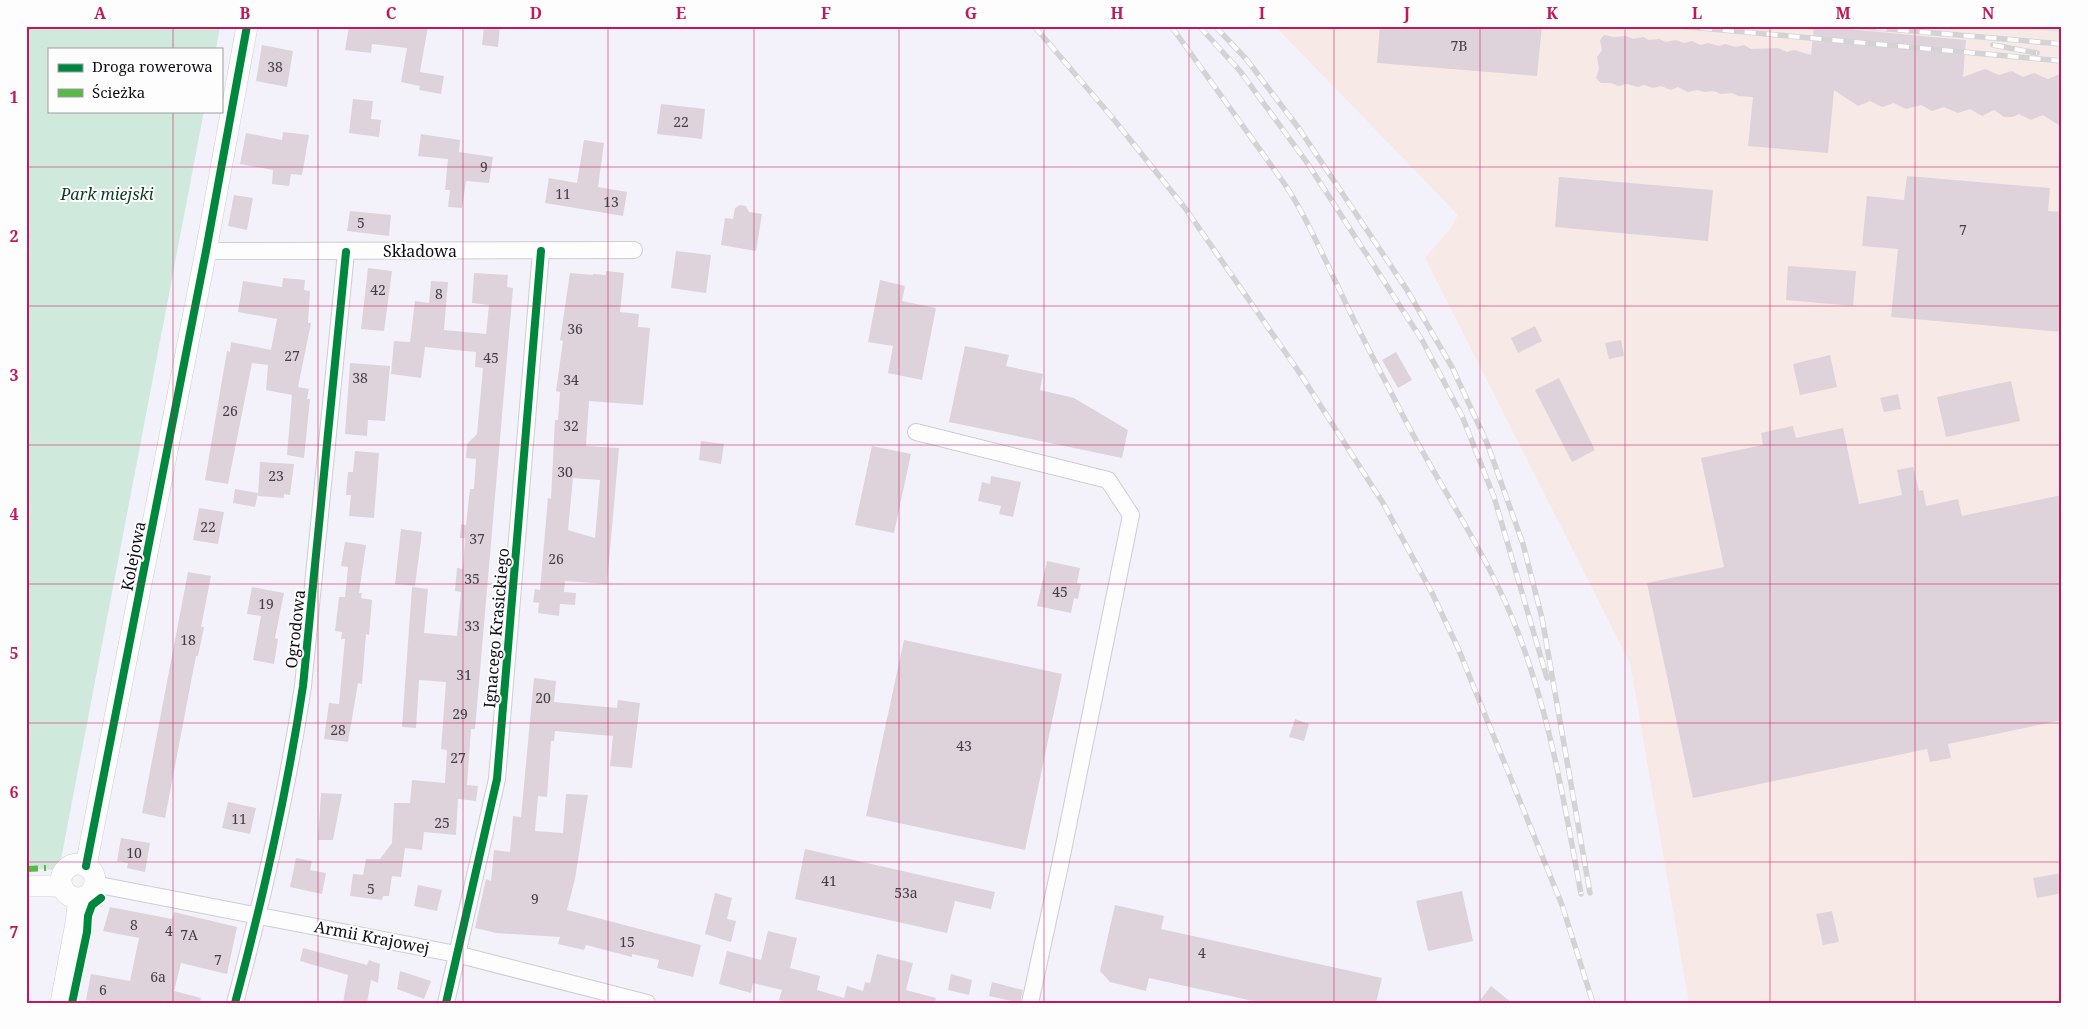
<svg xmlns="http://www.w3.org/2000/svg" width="2088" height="1029" font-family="'Noto Serif',serif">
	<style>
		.industrial { fill: #f6e9e6 }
		.green { fill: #cfeadd }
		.building { fill: #ded3da; fill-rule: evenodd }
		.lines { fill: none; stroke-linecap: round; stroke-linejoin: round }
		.minor-casing { stroke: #ceccd6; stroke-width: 18 }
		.tertiary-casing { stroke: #ceccd6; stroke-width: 22 }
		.minor { stroke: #fdfdfe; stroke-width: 16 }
		.tertiary { stroke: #fdfdfe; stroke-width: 21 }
		.rail-casing { stroke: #d3d3d5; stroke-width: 5.5 }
		.rail { stroke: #fdfdfd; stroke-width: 4; stroke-dasharray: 11; stroke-linecap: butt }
		.quiet { stroke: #58b947; stroke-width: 6; stroke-dasharray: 12 6; stroke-linecap: butt }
		.cycleway-casing { stroke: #fdfdfd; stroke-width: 11 }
		.cycleway { stroke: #00873e; stroke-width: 8 }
		.grid { fill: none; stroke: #c2185b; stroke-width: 1; stroke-opacity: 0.55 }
		.labels { text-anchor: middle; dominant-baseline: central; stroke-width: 4; stroke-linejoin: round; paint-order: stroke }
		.number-label { font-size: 14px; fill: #423d48 }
		.park-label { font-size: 16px; font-style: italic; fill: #0b3823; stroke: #fdfdfd }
		.street-label { font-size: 16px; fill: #0e0b17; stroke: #fdfdfd }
		.neatline { fill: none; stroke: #c2185b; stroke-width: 2 }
		.grid-label { font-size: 16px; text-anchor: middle; font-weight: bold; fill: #c2185b }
	</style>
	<rect width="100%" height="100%" fill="#f3f2fa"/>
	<path class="industrial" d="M1275,26H1996L2062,32V1003H1689L1630,663L1425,258L1450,229L1458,215Z"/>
	<path class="green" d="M26,26H220L216,49H49V111H204L59,870L26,868Z
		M1996,26H2062V32Z"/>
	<path class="building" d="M349,26H428L420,72L444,76L441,94L419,90L420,86L401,82L407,48L372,44L371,53L345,50Z
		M484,26H500L498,47L482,45Z
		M1380,26H1542L1537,76L1377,63Z
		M1814,26L1966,40L1963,77L1985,69L1999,75L2012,71L2023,77L2034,73L2048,79L2062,73V127L2043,115L2031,120L2019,114L2012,117H2004L1994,110L1982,116L1970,109L1958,113L1944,107L1932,111L1921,105L1906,109L1894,103L1882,107L1870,101L1858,106L1834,90L1828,153L1748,146L1753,97L1738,96L1732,93L1721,94L1714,91L1705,92L1697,90L1688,92L1678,87L1671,90L1661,86L1653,88L1644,85L1638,87L1627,84L1618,86L1611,83H1601L1596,78L1599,69L1597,57L1602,50L1600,40L1604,35L1614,37L1626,36L1633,39L1643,37L1649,40L1659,39L1666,42L1676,40L1684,43L1692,41L1701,45L1708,43L1719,46L1725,44L1736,47L1744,45L1751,49L1778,48L1787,52L1794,50L1811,55Z
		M262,45L293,51L287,87L256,81Z
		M353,99L373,101L371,119L381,120L379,137L349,133Z
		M661,104L705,109L702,139L657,134Z
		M283,132L309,135L302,175L291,174L289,186L272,184L273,170L240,164L246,133L282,140Z
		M421,134L460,140L459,152L493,157L489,183L466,181L462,208L448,207L450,190H445L448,159L418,156Z
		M584,140L604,143L598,187L627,192L623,216L545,203L549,178L577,183Z
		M1907,176L2050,188L2048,211L2062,212V332L1891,317L1898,249L1862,246L1867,196L1904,200Z
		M1559,177L1713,190L1708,241L1555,227Z
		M234,195L253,198L247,230L228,226Z
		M740,205L746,206L749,212L762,214L756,251L721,245L725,218L733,219L735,208Z
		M350,211L391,215L389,236L347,231Z
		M676,251L711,255L706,293L671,288Z
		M1788,266L1856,271L1853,306L1786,300Z
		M368,268L392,271L384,331L361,329Z
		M606,271L624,273L620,312L639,314L638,327L650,328L643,405L589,401L586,446L619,448L607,584L565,581L564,592L576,593L575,605L560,604L559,616L538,613L539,603L533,602L535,589L540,590L548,498L551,499L555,420H558L560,392L556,391L563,341L560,340L570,273L593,275V274L606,275ZM573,478L600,480L595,538L568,530Z
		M474,273L508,275L507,287L513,288L475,729H471L467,785L478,786L476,801L458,799L456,835L424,832L422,850L405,848L401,877L392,876L389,896H383L382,900L350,896L353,874L363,875L366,859H380L392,843L394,803H410L412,780L445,783L447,750L441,749L446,682L419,680L416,728L402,727L412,587L428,589L424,633L457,636L461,592L455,591L457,568L463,569L465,538H460L461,524L466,525L470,489H474L476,459L466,458L467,444L477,434L483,368L475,367L476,352L425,347L421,378L391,374L394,341L410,342L415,301L429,303L431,281L448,282L444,330L486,334L489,305L472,303Z
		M283,278L305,280L304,290L310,291L308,323H311L298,387L309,389L307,399H310L304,458L287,455L292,395L266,390L268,365L252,363L228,484L205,480L227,351L230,352L231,342L271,350L277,319L238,312L243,281L282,287Z
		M880,280L905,286L902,301L936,308L922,380L888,373L893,346L868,342Z
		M1535,326L1542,341L1518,353L1511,338Z
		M1621,340L1624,356L1609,359L1605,343Z
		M965,346L1009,355L1006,366L1043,374L1040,390L1074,398L1128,430L1122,458L949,422Z
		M1396,352L1412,380L1398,388L1382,360Z
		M1830,355L1837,387L1800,395L1793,364Z
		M350,363L390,366L385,421L368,420L367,436L345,434Z
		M1559,378L1595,450L1572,462L1535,390Z
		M2011,381L2020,421L1946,437L1937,397Z
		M1898,394L1901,409L1884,412L1880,398Z
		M1793,426L1796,438L1843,428L1859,504L1902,495L1897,470L1913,467L1919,491L1923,490L1926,506L1958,499L1962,516L2062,495V720L1948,744L1951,758L1930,762L1927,749L1693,798L1647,583L1724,567L1701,458L1763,445L1761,433Z
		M701,441L724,444L721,464L699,460Z
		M872,446L911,454L894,533L855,525Z
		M355,451L379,453L374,518L349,516L351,495H346L347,483L348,472H353Z
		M260,462L294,464L290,495L284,494V498L258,496Z
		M991,476L1021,482L1013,517L999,514L1001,506L978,501L982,482L990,484Z
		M235,489L258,493L255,507L233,503Z
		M199,508L224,512L218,544L193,540Z
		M401,529L422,532L415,586L395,584Z
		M345,542L366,545L359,593H362L361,598L372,600L369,635L366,634L362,684L358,683L348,742L324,739L329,703L339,704L345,639H341L342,632L335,631L339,597H345L348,567L341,566Z
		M1047,561L1080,568L1077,583L1081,584L1078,599L1074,598L1071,613L1037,606Z
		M188,572L211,576L201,627H204L198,656H196L165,818L142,813Z
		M252,587L284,593L275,638L278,639L274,664L253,660L261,616L247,614Z
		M904,640L1062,674L1025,850L866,816Z
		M534,678L556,681L554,702L617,708L618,700L640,703L632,768L610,766L613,736L555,731L554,741H551L547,797L538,796L535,831L563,833L566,794L588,795L575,879L567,910L701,945L693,977L657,968L659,960L632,954V957L586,945L584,950L558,944L560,937L496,933L475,928L486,879L491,881L494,850L510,852L513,816L521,817Z
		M1295,719L1309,724L1304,741L1289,737Z
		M321,793L342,794L333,840H318Z
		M228,802L256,808L250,834L222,828Z
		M121,838L150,843L145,872L127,868L128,863L117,861Z
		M805,849L995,892L991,909L955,901L947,933L795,899Z
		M296,858L312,861L310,870L326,873L322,894L290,887Z
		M2062,873V893L2037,898L2033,878Z
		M418,885L442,890L437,911L414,906Z
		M1462,891L1473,941L1428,951L1416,901Z
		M715,893L732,898L727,919L736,921L731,942L705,934Z
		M1115,905L1164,916L1161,929L1382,978L1376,1003H1262L1149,978L1146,991L1110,982L1100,971Z
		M110,907L172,919L174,912L237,927L227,974L181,963L174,991L201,998L200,1003H102L86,1000L91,974L130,981L139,938L103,931Z
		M1832,911L1839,942L1823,945L1816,914Z
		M768,931L797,938L790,968L820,976L817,990L844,998L847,986L863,991L865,982L870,983L877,954L913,963L906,990L936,998L935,1003H791L779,1000L782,990L753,983L751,993L719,984L727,951L761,960Z
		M303,948L367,965L369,960L380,964L378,983L371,980L367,1003H343L348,975L300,961Z
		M400,971L431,981L424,999L397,989Z
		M951,974L972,980L969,995L948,990Z
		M992,982L1023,990L1020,1003L989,996Z
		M1491,986L1512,1003H1478Z"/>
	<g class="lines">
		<defs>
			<path id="minor" d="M206,251L634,250
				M916,432L1108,480L1131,515L1059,870L1030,1003
				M94,884L456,954L647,1003
				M235,1003C263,898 287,793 303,686L346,252
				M446,1003L497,779L541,251"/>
			<path id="tertiary" d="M61 881a17 17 0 1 1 34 0a17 17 0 1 1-34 0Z
				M86,866L206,251L247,26
				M26,886H62
				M61,1003L76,923L79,898"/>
		</defs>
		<use href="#minor" class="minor-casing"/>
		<use href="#tertiary" class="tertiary-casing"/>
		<use href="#minor" class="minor"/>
		<use href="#tertiary" class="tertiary"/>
		<defs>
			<path id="rail" d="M1034,26L1111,116L1185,208L1299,372L1383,503L1432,593L1458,648L1562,905L1593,1003
				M1171,26L1286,186C1308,220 1323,256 1341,293C1358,330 1378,367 1397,404C1433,477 1482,544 1513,620C1549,708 1564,801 1581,894
				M1199,26L1240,71L1308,164L1422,340L1462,416L1494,497L1547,678
				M1215,26L1247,60L1300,130L1407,290L1452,367L1487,443L1523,544L1542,618L1590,893
				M1679,26L2062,61
				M1854,26L2062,44
				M1993,45L2037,53"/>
		</defs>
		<use href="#rail" class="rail-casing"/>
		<use href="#rail" class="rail"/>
		<path class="quiet" d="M26,869L46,868"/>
		<defs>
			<path id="cycleway" d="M86,866L206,251L247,26
				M72,1003L87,932L88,916L92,905L101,898
				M235,1003C263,898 287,793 303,686L346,252
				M446,1003L497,779L541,251"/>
		</defs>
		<use href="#cycleway" class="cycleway-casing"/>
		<use href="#cycleway" class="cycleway"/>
	</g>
	<path class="grid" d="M173,26V49M318,26V1003M463,26V1003M608,26V1003M754,26V1003M899,26V1003M1044,26V1003M1189,26V1003M1334,26V1003M1480,26V1003M1625,26V1003M1770,26V1003M1915,26V1003M173,111V1003M26,167H2062M26,306H2062M26,445H2062M26,584H2062M26,723H2062M26,862H2062"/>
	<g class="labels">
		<g class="number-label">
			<text x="1459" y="45">7B</text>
			<text x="275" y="66">38</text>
			<text x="681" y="121">22</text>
			<text x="484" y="166">9</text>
			<text x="563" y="193">11</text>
			<text x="611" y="201">13</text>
			<text x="361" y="222">5</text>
			<text x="1963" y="229">7</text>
			<text x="378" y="289">42</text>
			<text x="439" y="293">8</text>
			<text x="575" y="328">36</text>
			<text x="292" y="355">27</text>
			<text x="491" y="357">45</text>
			<text x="360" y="377">38</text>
			<text x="571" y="379">34</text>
			<text x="230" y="410">26</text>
			<text x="571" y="425">32</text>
			<text x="565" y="471">30</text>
			<text x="276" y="475">23</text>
			<text x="208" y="526">22</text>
			<text x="477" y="538">37</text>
			<text x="556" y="558">26</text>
			<text x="472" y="578">35</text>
			<text x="1060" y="591">45</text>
			<text x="266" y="603">19</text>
			<text x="472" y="625">33</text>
			<text x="188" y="639">18</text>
			<text x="464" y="674">31</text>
			<text x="543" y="697">20</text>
			<text x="460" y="713">29</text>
			<text x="338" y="729">28</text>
			<text x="964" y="745">43</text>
			<text x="458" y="757">27</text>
			<text x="239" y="818">11</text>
			<text x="442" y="822">25</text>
			<text x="134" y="852">10</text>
			<text x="829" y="880">41</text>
			<text x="371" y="888">5</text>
			<text x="906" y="892">53a</text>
			<text x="535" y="898">9</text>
			<text x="134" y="924">8</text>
			<text x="169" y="930">4</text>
			<text x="189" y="934">7A</text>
			<text x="627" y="941">15</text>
			<text x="1202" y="952">4</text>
			<text x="218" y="959">7</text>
			<text x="158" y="976">6a</text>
			<text x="103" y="989">6</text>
		</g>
		<g class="park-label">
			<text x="107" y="194">Park miejski</text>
		</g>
		<g class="street-label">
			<text x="420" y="251">Składowa</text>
			<text transform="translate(133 556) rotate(-79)">Kolejowa</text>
			<text transform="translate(496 628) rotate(-85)">Ignacego Krasickiego</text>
			<text transform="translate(295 629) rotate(-84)">Ogrodowa</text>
			<text transform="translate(372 937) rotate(11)">Armii Krajowej</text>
		</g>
	</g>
	<rect width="2088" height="1029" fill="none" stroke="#fdfdfd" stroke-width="55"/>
	<rect x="48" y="48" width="175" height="65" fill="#fdfdfd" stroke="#9d9ca1"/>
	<rect x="58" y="64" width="25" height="8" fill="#00873e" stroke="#9d9ca1"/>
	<text x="92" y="72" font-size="15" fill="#0e0b17">Droga rowerowa</text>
	<rect x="58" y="89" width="25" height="8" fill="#58b947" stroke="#9d9ca1"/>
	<text x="92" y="98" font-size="15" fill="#0e0b17">Ścieżka</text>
	<rect x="28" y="28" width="2032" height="974" class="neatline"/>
	<g class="grid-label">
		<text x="100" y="19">A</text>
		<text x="245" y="19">B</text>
		<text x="391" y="19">C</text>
		<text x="536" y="19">D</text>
		<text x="681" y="19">E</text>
		<text x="826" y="19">F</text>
		<text x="971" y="19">G</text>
		<text x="1117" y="19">H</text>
		<text x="1262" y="19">I</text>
		<text x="1407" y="19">J</text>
		<text x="1552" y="19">K</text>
		<text x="1697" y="19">L</text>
		<text x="1843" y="19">M</text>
		<text x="1988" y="19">N</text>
		<text x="14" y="103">1</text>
		<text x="14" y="242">2</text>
		<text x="14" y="381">3</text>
		<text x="14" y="520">4</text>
		<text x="14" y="659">5</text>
		<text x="14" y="798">6</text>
		<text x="14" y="938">7</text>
	</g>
</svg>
